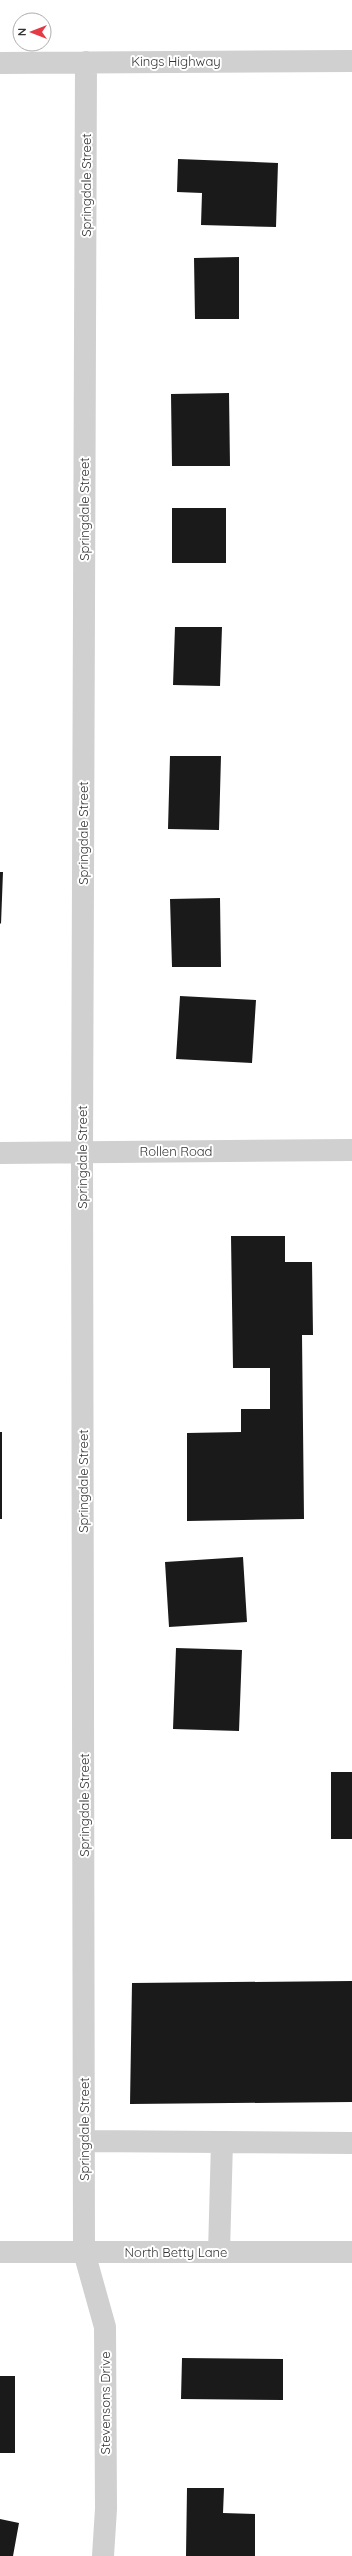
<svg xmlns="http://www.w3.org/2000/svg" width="352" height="2556" font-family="Quicksand,sans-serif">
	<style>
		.building { fill: #1a1a1a }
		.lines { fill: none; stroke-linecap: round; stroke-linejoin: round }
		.minor { stroke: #d0d0d0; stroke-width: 22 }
		.labels { text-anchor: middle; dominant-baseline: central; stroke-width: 4; stroke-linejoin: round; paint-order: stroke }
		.street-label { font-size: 13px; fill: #333; stroke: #fff }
	</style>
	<rect width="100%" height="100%" fill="#fff"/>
	<path class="building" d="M178,159L278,163L276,227L201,225L202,193L177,192Z
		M239,257V319H195L194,258Z
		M229,393L230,466H172L171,394Z
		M172,508H226V563H172Z
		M175,627H222L220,686L173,685Z
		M170,756H221L219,830L168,829Z
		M0,872H3L1,924L0,923Z
		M220,898L221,967H172L170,899Z
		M180,996L256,1000L252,1063L176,1059Z
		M231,1236H285V1262H312L313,1335H302L304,1519L187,1521V1433L241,1432V1409H270V1368H233Z
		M0,1432H2V1519H0Z
		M243,1557L247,1622L169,1627L165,1562Z
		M176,1648L242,1650L239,1731L173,1729Z
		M331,1772H352V1839H331Z
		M352,1981V2102L130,2104L132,1983Z
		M182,2358L283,2359V2400L181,2399Z
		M0,2376H15V2453H0Z
		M187,2488H224L223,2513L255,2514V2556H186Z
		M0,2519L19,2523L13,2556H0Z"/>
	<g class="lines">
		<path class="minor" d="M86,62L82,1152L84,2252L105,2327L106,2509L103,2556
			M0,63L352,61
			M0,1153L352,1150
			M84,2141L352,2143
			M0,2252H352
			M219,2252L222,2142"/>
	</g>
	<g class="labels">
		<g class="street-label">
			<text x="176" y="61">Kings Highway</text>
			<text transform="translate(86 185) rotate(-90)">Springdale Street</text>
			<text transform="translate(84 509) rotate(-90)">Springdale Street</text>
			<text transform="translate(83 833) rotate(-90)">Springdale Street</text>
			<text x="176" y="1151">Rollen Road</text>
			<text transform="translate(82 1157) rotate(-90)">Springdale Street</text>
			<text transform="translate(83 1481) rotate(-90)">Springdale Street</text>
			<text transform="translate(84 1805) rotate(-90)">Springdale Street</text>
			<text transform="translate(84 2129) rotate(-90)">Springdale Street</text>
			<text x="176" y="2252">North Betty Lane</text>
			<text transform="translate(105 2403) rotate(-90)">Stevensons Drive</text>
		</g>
	</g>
	<g transform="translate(32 32) rotate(270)"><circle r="19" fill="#ffffff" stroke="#adadad"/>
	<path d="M0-3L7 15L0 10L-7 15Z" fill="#e63946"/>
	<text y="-6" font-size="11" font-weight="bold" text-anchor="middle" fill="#333333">N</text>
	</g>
</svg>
